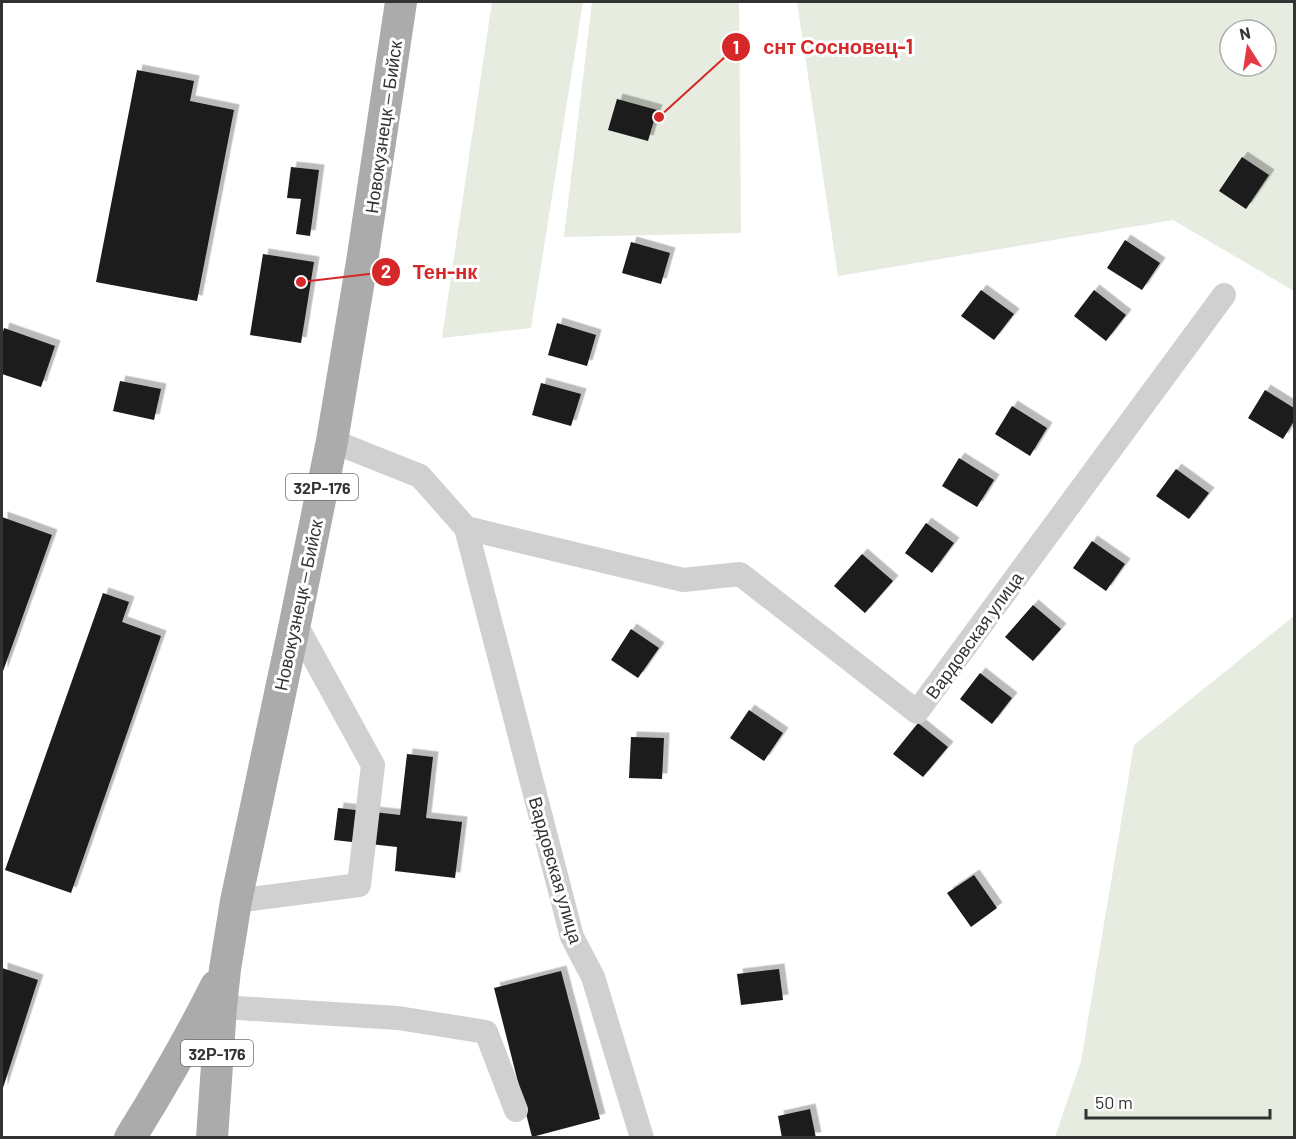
<svg xmlns="http://www.w3.org/2000/svg" width="1296" height="1139" font-family="Barlow,sans-serif">
	<style>
		.green { fill: #e6ecdf; fill-rule: evenodd }
		.building { fill: #1a1a1a; filter: url(#shadow) }
		.lines { fill: none; stroke-linecap: round; stroke-linejoin: round }
		.minor { stroke: #d0d0d0; stroke-width: 24 }
		.major { stroke: #ababab; stroke-width: 32 }
		.labels { text-anchor: middle; dominant-baseline: central; stroke-width: 6; stroke-linejoin: round; paint-order: stroke }
		.shield { fill: #fff; stroke: #707070; stroke-width: 1.5 }
		.shield-label { font-size: 16px; font-weight: bold; fill: #333 }
		.street-label { font-size: 18px; fill: #333; stroke: #fff }
		.leader { fill: none; stroke: #d62828; stroke-width: 2 }
		.callout-dot { fill: #d62828; stroke: #fff; stroke-width: 2 }
		.mark-label { font-size: 18px; text-anchor: middle; font-weight: bold; fill: #fff }
		.callout-label { font-size: 20px; text-anchor: middle; font-weight: bold; fill: #d62828; stroke: #fff; stroke-width: 6; stroke-linejoin: round; paint-order: stroke }
	</style>
	<defs>
		<filter id="shadow"><feDropShadow dx="5.5" dy="-5.5" stdDeviation="0" flood-color="#0004"/></filter>
	</defs>
	<rect width="100%" height="100%" fill="#fff"/>
	<path class="green" d="M492,2H583L531,328L442,338Z
		M592,2H739L741,233L564,237Z
		M797,2H1294V291L1173,220L838,276ZM1230,30H1266V66H1230Z
		M1294,616V1137H1055L1081,1061L1134,745Z"/>
	<path class="building" d="M137,70L194,81L190,101L234,110L197,301L96,282Z
		M617,99L657,110L648,141L608,130Z
		M1242,157L1269,175L1246,209L1219,191Z
		M291,167L319,170L310,236L296,234L301,199L287,198Z
		M1125,240L1160,263L1142,290L1107,268Z
		M631,242L670,253L661,284L622,273Z
		M263,254L314,262L301,343L250,335Z
		M981,290L1014,314L994,340L961,316Z
		M1094,290L1126,315L1106,341L1074,316Z
		M557,323L596,335L587,366L548,355Z
		M4,328L55,346L41,387L2,374V335Z
		M120,381L161,389L154,420L113,411Z
		M541,383L581,394L571,426L532,415Z
		M1265,390L1294,408V421L1283,439L1248,418Z
		M1012,406L1047,428L1030,456L995,434Z
		M959,458L994,480L977,507L942,486Z
		M1176,469L1209,493L1189,519L1156,496Z
		M2,517L52,535L2,674Z
		M926,523L954,543L932,573L905,553Z
		M1092,541L1125,564L1106,591L1073,568Z
		M862,554L893,581L865,613L834,586Z
		M103,593L129,602L122,622L161,636L71,893L5,870Z
		M1033,605L1061,629L1033,661L1005,637Z
		M631,629L659,648L638,678L611,660Z
		M980,673L1012,698L992,724L960,699Z
		M749,710L783,733L764,761L730,738Z
		M918,723L948,747L923,777L893,754Z
		M631,737L664,738L662,779L629,778Z
		M407,754L433,757L426,818L462,822L455,878L395,871L397,847L334,840L338,808L400,815Z
		M974,875L997,908L971,927L947,893Z
		M2,968L38,980L2,1091Z
		M779,969L783,1000L741,1005L737,974Z
		M561,971L600,1119L532,1137L494,988Z
		M810,1109L816,1138H782L778,1116Z"/>
	<g class="lines">
		<path class="minor" d="M332,441L420,476L466,528L683,580L740,574L917,712L1224,295
			M466,528L572,937L593,977L642,1138
			M236,901L359,885L373,765L295,623
			M221,1007L398,1018L486,1032L516,1110"/>
		<path class="major" d="M130,1138C161,1088 190,1038 216,986
			M212,1138L221,1007L225,969L236,901L295,623L332,441L362,262L401,2"/>
	</g>
	<g class="labels">
		<g class="shield">
			<rect x="286" y="474" width="72" height="26" rx="4.5"/>
			<rect x="181" y="1040" width="72" height="26" rx="4.5"/>
		</g>
		<g class="shield-label">
			<text x="322" y="487">32Р-176</text>
			<text x="217" y="1053">32Р-176</text>
		</g>
		<g class="street-label">
			<text transform="translate(383 127) rotate(-82)">Новокузнецк — Бийск</text>
			<text transform="translate(298 605) rotate(-78)">Новокузнецк — Бийск</text>
			<text transform="translate(974 635) rotate(-54)">Вардовская улица</text>
			<text transform="translate(556 870) rotate(74)">Вардовская улица</text>
		</g>
	</g>
	<path class="leader" d="M659 117L736 47M301 282L386 272"/>
	<g class="callout-dot">
		<circle cx="659" cy="117" r="6"/>
		<circle cx="301" cy="282" r="6"/>
		<circle cx="736" cy="47" r="15"/>
		<circle cx="386" cy="272" r="15"/>
	</g>
	<g class="mark-label">
		<text x="736" y="54">1</text>
		<text x="386" y="278">2</text>
	</g>
	<g class="callout-label">
		<text x="838" y="54">снт Сосновец-1</text>
		<text x="445" y="279">Тен-нк</text>
	</g>
	<rect width="1296" height="1139" fill="none" stroke="#333333" stroke-width="6"/>
	<g transform="translate(1248 48) rotate(348)"><circle r="28" fill="#ffffff" stroke="#adadad" stroke-width="1.5"/>
	<path d="M0-4.5L10 22L0 15L-10 22Z" fill="#e63946"/>
	<text y="-9" font-size="16" font-weight="bold" text-anchor="middle" fill="#333333">N</text>
	</g>
	<path d="M1086 1109v9h184v-9" fill="none" stroke="#333333" stroke-width="3"/>
	<text x="1095" y="1109" font-size="18" fill="#333333" stroke="#ffffff" stroke-width="4.5" paint-order="stroke">50 m</text>
</svg>
